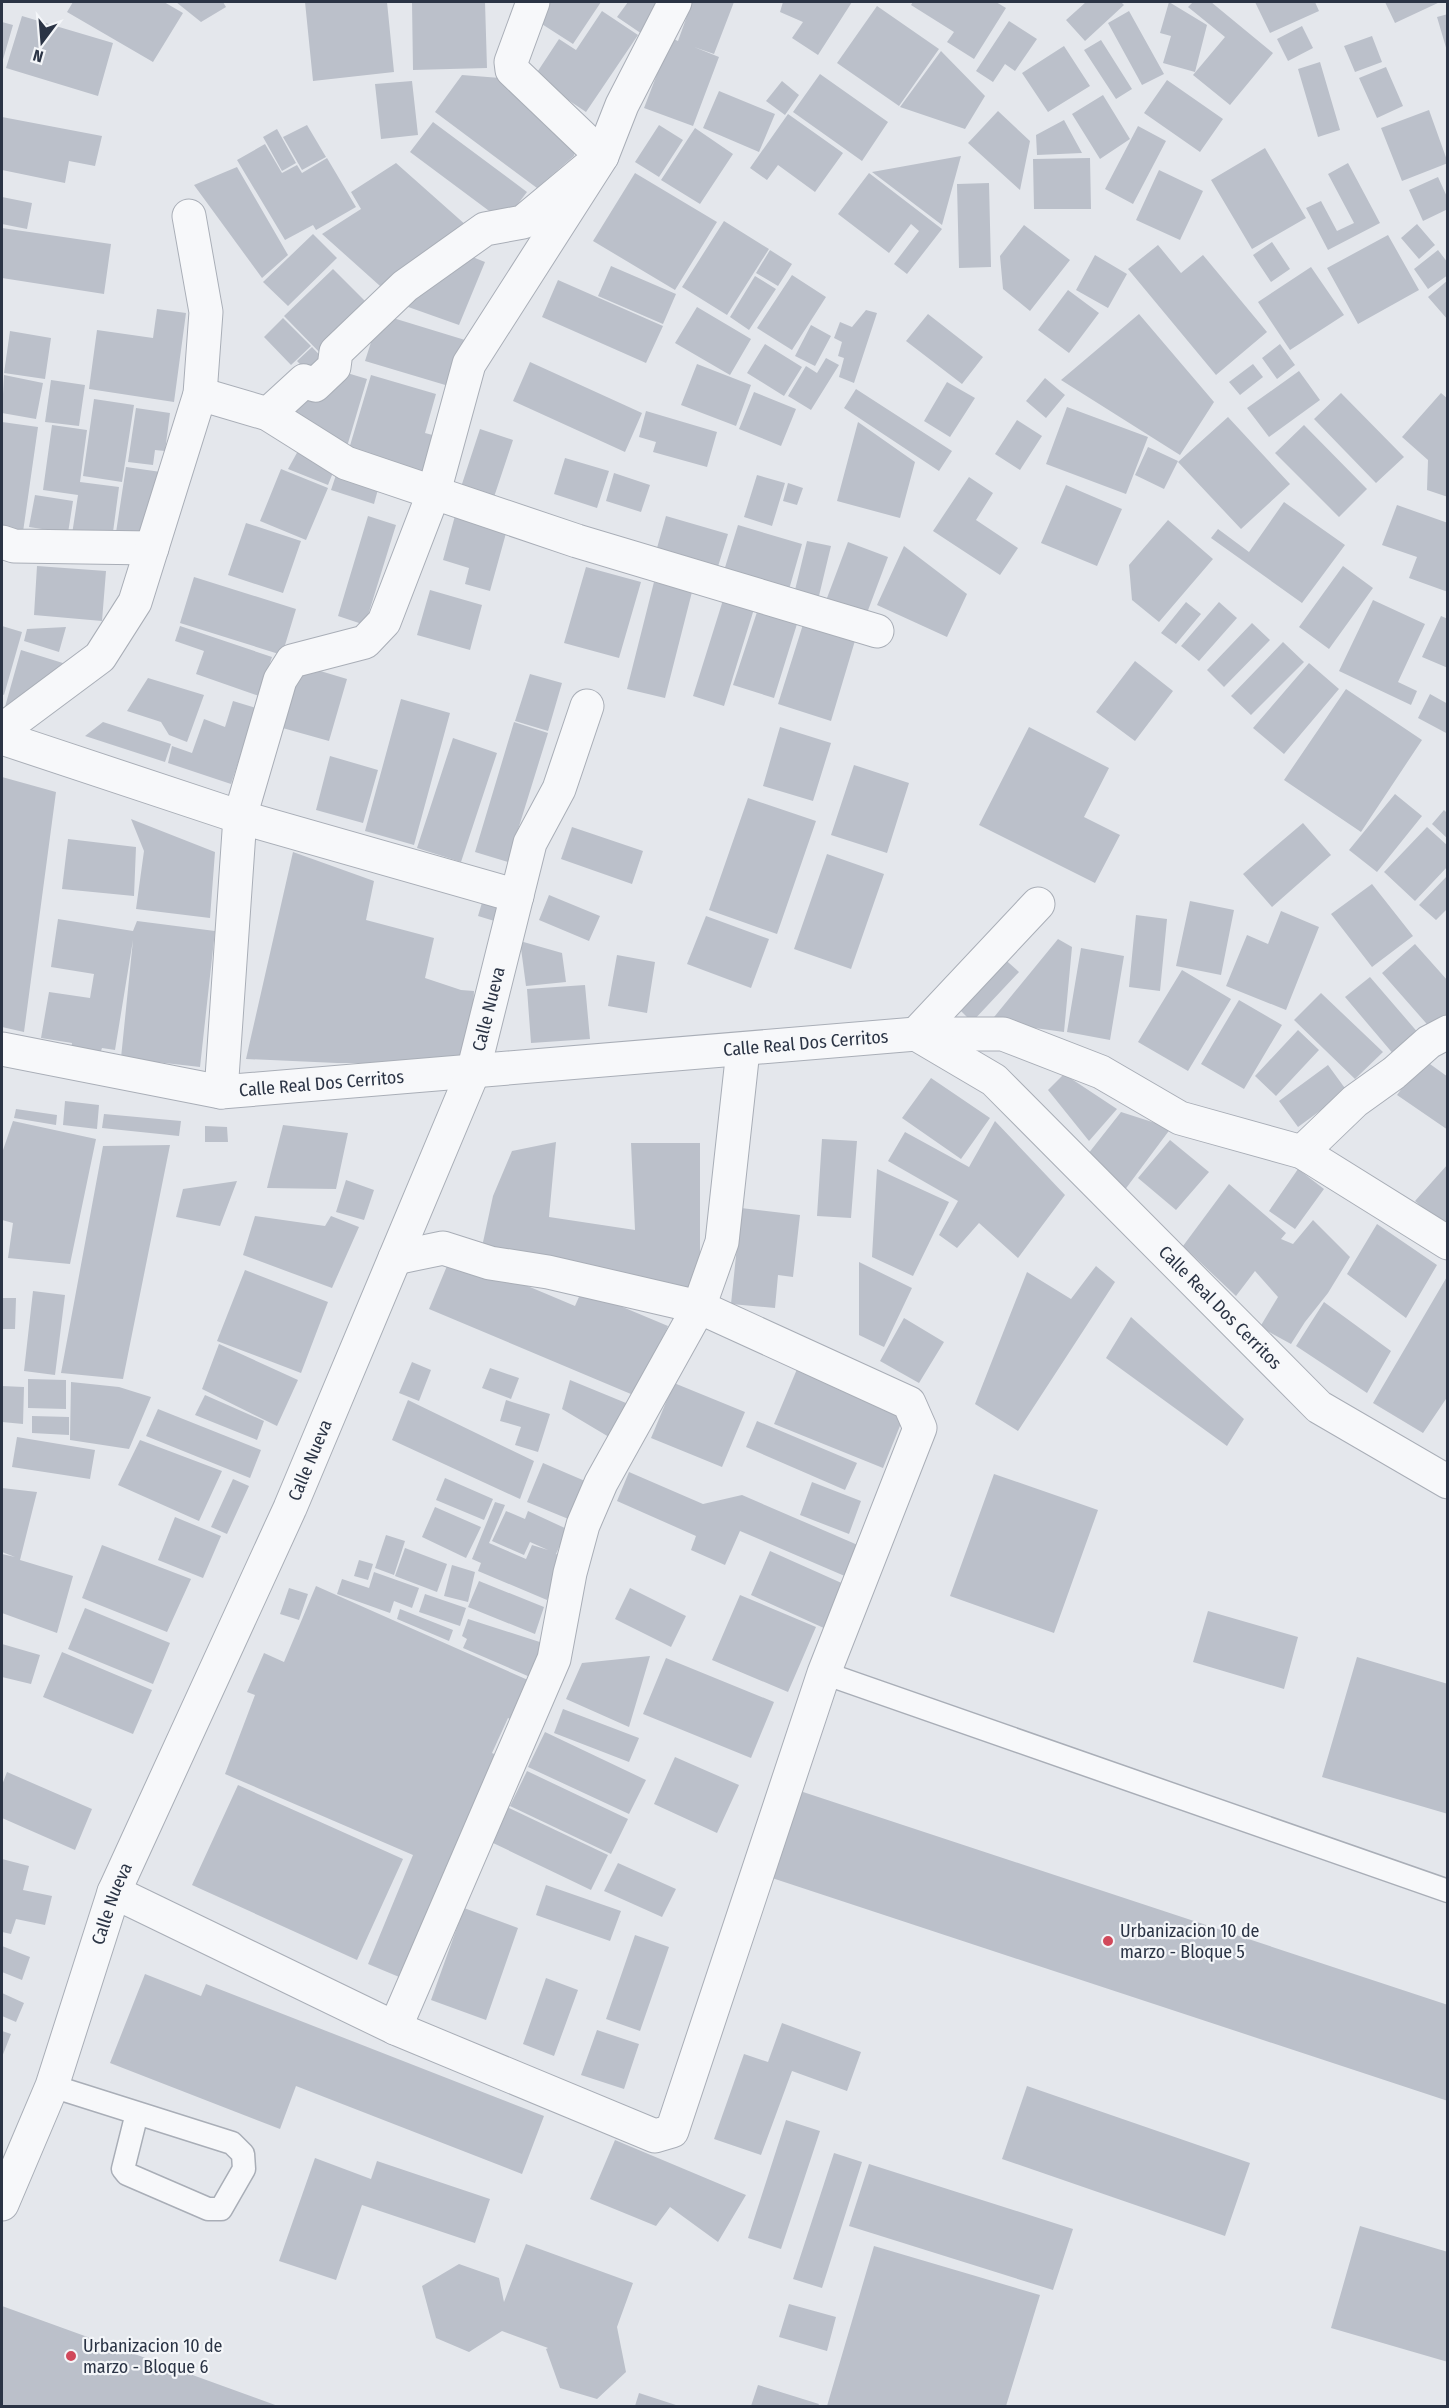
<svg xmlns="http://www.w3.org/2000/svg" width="1449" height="2408" font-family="'Fira Sans Condensed',sans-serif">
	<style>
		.building { fill: #bbc0ca }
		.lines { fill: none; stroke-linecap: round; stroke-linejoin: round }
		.lane-casing { stroke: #a9aeb7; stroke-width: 25 }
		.street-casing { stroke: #a9aeb7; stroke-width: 35 }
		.lane { stroke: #f7f8fa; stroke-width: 22 }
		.street { stroke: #f7f8fa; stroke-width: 33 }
		.poi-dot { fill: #d1495b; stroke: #f4f6f9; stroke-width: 2 }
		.labels { text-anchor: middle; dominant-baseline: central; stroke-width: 4.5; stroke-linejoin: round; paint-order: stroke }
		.street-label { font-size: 18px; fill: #2b3445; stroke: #f4f6f9 }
		.poi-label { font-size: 18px; fill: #2b3445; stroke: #f4f6f9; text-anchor: start }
	</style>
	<rect width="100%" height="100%" fill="#e4e7ec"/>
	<path class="building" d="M73,2H164L183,13L153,62L67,12Z
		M176,2H223L226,7L201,22Z
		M305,2H387L394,72L313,81Z
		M412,2H485L487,68L413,70Z
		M545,2H601L573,44L534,19Z
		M628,2H663L642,34L617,17Z
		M692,2H734L714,54L694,47L719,57L693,126L644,108L671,38L678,41Z
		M783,2H852L818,55L792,38L803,22L780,12Z
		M913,2H996L1006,8L974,59L947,42L954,32L911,5Z
		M1086,2H1121L1124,5L1085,41L1066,20Z
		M1169,2L1207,25L1195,72L1163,63L1171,36L1160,33Z
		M1193,2H1211L1273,53L1230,105L1193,75L1225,37L1188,7Z
		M1255,2H1315L1319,11L1270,33Z
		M1385,2H1440L1395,23Z
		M877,6L939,49L899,106L837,63Z
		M602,11L638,35L586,112L534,77L559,39L576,50Z
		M1129,11L1164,74L1142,85L1108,23Z
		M1448,14V51H1447L1437,17Z
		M22,16L113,43L98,96L6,68Z
		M1009,21L1037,39L1015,71L1005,64L993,82L976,71Z
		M2,22L13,25L2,63Z
		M1302,26L1313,48L1288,61L1277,39Z
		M1372,36L1382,62L1355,72L1344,46Z
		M1101,40L1132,89L1116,99L1084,50Z
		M1064,46L1090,86L1048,112L1022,73Z
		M941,51L985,96L965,129L900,107Z
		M1320,62L1340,130L1318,137L1298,69Z
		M1386,67L1403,106L1377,118L1359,78Z
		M820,74L888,122L862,161L793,112Z
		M462,75L513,79L578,138L574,156L537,188L435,112Z
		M1167,80L1223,119L1200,152L1144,113Z
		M412,81L418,135L381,139L375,84Z
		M782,81L799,95L785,115L766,101Z
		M719,91L775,114L759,152L703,128Z
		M1103,95L1130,139L1100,159L1072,114Z
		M1429,110L1448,163L1402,181L1381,128Z
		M998,111L1030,141L1020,190L968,143Z
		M788,114L843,153L815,192L778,165L767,180L750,168Z
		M2,117L102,136L95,166L69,161L65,183L2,170Z
		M1064,120L1082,153L1037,155L1036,135Z
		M433,122L527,192L504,222L410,152Z
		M307,125L326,157L302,170L283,137Z
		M659,125L683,140L659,177L635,162Z
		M1138,126L1166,141L1133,204L1105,189Z
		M695,128L733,154L700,204L661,180Z
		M277,129L296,163L282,171L263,137Z
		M265,144L282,173L297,165L302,173L327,158L356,207L316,230L313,225L285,240L237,160Z
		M1265,148L1306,218L1252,249L1211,180Z
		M961,156L942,225L872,172Z
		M1090,158L1091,209H1034L1033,159Z
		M396,163L467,226L389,294L322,234L361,209L351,192Z
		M1348,163L1380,223L1328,250L1306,208L1321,201L1337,231L1354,223L1328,174Z
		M237,167L288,255L262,278L194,185Z
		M1159,170L1203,191L1180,240L1136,220Z
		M635,173L717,222L675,290L593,241Z
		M869,173L942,229L907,274L894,264L919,231L911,224L889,253L838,214Z
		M1438,177L1448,199V209L1423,221L1409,190Z
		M989,183L991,267L959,268L957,184Z
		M2,197L32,203L27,229L2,224Z
		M724,221L769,249L727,315L682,287Z
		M1417,224L1435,245L1419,259L1401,238Z
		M1024,225L1070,260L1030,311L1003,289L1000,256Z
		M2,228L111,244L104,294L2,278Z
		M313,234L337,258L288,306L263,282Z
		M1388,235L1419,290L1358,324L1327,268Z
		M1272,242L1290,269L1271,282L1253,255Z
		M1158,245L1181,273L1203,255L1267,332L1216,375L1128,269Z
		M770,250L792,264L778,286L756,273Z
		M1438,250L1448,263V275L1428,289L1414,269Z
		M460,252L485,262L459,325L397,303Z
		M1095,255L1127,274L1108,308L1076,290Z
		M611,266L676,294L663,324L598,296Z
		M1311,267L1344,315L1290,350L1258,302Z
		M333,269L373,309L324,357L284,316Z
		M792,275L826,297L792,350L757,328Z
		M755,276L776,289L749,330L730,317Z
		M558,280L663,326L646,363L542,317Z
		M1448,280V320L1428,297Z
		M1068,290L1099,313L1069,353L1038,330Z
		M697,307L751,339L730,375L675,343Z
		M157,309L186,313L174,402L89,389L97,330L153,338Z
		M866,310L877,313L854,383L839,377L844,358L838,356L842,342L834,338L840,322L852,327Z
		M380,314L465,340L452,387L365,361Z
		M928,314L983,357L962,384L906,341Z
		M1139,314L1214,402L1180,455L1061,380Z
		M283,318L311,346L291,365L264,337Z
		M811,325L831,336L815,366L795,356Z
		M10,331L51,338L45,379L4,373Z
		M765,344L802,367L784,396L747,373Z
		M1280,344L1295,365L1277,379L1262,358Z
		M312,347L331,367L316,381L297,361Z
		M826,358L839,365L811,410L788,396L806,366L817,373Z
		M530,362L642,413L625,452L513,401Z
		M697,364L751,385L736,426L681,405Z
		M1253,364L1263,377L1240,395L1229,382Z
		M334,369L367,379L346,450L285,415Z
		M1299,371L1320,400L1269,437L1247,408Z
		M4,375L43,383L36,419L2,413Z
		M371,375L436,394L425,433L440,437L427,483L346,459Z
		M1045,378L1065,395L1046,418L1026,401Z
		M51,380L85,385L79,426L45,422Z
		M947,382L975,398L950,437L924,421Z
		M856,389L952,451L939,471L844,408Z
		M754,392L796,409L781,446L739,429Z
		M1341,393L1404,457L1376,483L1314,419Z
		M1441,393L1448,399V497L1427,490L1428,460L1402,437Z
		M94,399L134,405L122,482L83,476Z
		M1067,407L1148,437L1126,494L1046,464Z
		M136,408L170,413L165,451L155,450L153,465L128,462Z
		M646,411L717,432L707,467L653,452L656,442L639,437Z
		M1228,417L1290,484L1241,529L1178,462Z
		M1017,420L1042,436L1020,470L995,454Z
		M2,422L38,427L23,532L2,528Z
		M858,422L915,462L900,518L837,501Z
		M52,425L87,430L80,482L119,487L111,547L71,541L78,495L43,490Z
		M1304,425L1367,489L1339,517L1275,453Z
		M480,429L513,440L494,497L461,487Z
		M304,440L336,465L328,485L288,469Z
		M1148,447L1178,461L1164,489L1135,475Z
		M565,458L609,471L597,508L554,494Z
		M126,467L161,472L151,544L115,539Z
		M281,469L328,488L306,540L260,521Z
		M338,469L380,482L374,504L331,490Z
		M614,473L650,485L641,512L606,501Z
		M757,475L785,483L772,526L744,517Z
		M969,477L993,493L976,520L1018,548L1000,575L933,531Z
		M788,483L803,488L797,505L783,501Z
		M1066,485L1122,509L1097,566L1041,543Z
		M35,495L73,501L68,533L29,527Z
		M1284,502L1345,545L1302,603L1211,538L1218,529L1249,552Z
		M1397,505L1448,523V592L1409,578L1417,557L1382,545Z
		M456,512L508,526L490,591L465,584L469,568L443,560Z
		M368,516L396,525L365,625L338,616Z
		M666,516L728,534L716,573L655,555Z
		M1168,520L1213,559L1159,622L1132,600L1129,565Z
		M246,523L301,541L283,593L228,575Z
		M738,525L802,544L788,593L723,574Z
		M807,541L831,546L818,600L794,594Z
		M848,542L888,557L867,613L827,598Z
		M904,546L967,594L947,637L877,605Z
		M37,566L106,571L102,621L34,615Z
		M1343,566L1373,588L1329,649L1299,627Z
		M586,567L641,582L619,658L564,643Z
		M194,577L296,609L282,655L180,623Z
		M654,582L692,592L665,698L627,689Z
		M430,590L482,605L470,650L417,635Z
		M723,600L754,609L724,706L693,696Z
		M1373,600L1425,624L1398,682L1417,691L1411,705L1339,671Z
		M1186,602L1201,614L1176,644L1161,633Z
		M1219,602L1237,618L1199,661L1181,646Z
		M757,612L797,624L774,698L733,685Z
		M1441,616L1448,619V668L1422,657Z
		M805,618L857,634L831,721L778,704Z
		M1252,623L1270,640L1224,687L1207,670Z
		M2,626L22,632L4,695L2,694Z
		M180,626L272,657L259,696L196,674L204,651L175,641Z
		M66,627L59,652L24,641L27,629Z
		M1283,642L1304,662L1251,715L1231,696Z
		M21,650L66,664L3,714Z
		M1135,661L1173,691L1135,741L1096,712Z
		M1309,663L1339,689L1284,754L1253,728Z
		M297,664L347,679L329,741L279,727Z
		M530,674L562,683L548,731L515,721Z
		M148,678L204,695L187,742L169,735L161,722L127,711Z
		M1346,689L1422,740L1361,832L1284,780Z
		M1430,694L1448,704V734L1418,718Z
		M401,699L450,713L414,845L365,831Z
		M233,701L256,708L231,784L168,763L172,746L192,753L204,719L225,727Z
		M103,722L171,744L165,762L85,736Z
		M514,722L548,733L508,862L475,852Z
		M780,727L831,743L813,801L763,786Z
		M1029,727L1109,768L1084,817L1120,835L1095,883L979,825Z
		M453,738L497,753L461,862L417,848Z
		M330,756L378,770L363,823L316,810Z
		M854,765L909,783L887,853L831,835Z
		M2,777L56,792L24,1032L2,1027Z
		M1395,794L1422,816L1377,872L1349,850Z
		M748,798L816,821L777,934L709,910Z
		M1444,810L1448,814V839L1432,824Z
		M131,819L215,852L210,918L136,909L144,851Z
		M1303,823L1331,855L1272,907L1243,874Z
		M572,827L643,851L632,884L561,859Z
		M1427,827L1448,846V866L1415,901L1384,872Z
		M68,839L136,847L134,896L62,889Z
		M293,852L374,881L366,920L434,938L425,978L461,990L474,991L471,1057L406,1063H337L246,1059Z
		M827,854L884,874L851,969L794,949Z
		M1448,875V908L1436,920L1419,905Z
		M1372,884L1413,936L1372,967L1331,914Z
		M549,895L600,916L589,941L539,920Z
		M484,896L507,902L501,923L478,916Z
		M1190,901L1234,910L1221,975L1176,966Z
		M1281,911L1319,927L1286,1010L1226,986L1247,935L1268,944Z
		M1136,915L1167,919L1160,991L1129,987Z
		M706,916L769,939L751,988L687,964Z
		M58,919L133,931L137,921L215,931L200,1067L121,1058L133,940L115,1050L102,1048L100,1054L71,1049L72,1043L41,1038L49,992L90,998L94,974L51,967Z
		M1058,939L1072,947L1064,1032L990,1022Z
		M520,941L562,953L566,982L526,986Z
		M1415,944L1448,981V1018L1433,1031L1382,973Z
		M1081,948L1124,956L1110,1040L1067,1032Z
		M617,955L655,962L647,1013L608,1006Z
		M1000,955L1019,972L972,1022L954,1004Z
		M1182,970L1231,999L1188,1071L1138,1042Z
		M1370,977L1420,1035L1395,1056L1345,997Z
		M585,985L590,1039L531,1043L527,989Z
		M1321,993L1383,1052L1355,1079L1294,1020Z
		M1239,1000L1282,1025L1244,1089L1201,1064Z
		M1298,1030L1319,1050L1276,1096L1255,1076Z
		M1423,1059L1448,1077V1130L1397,1095Z
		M1328,1065L1347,1091L1298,1127L1279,1101Z
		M1064,1074L1117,1109L1089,1141L1048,1090Z
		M931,1078L990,1118L961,1159L902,1118Z
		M65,1101L99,1105L97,1129L63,1125Z
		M16,1109L57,1115L56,1125L14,1118Z
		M1121,1112L1171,1128L1124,1191L1088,1154Z
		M104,1114L181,1121L179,1136L102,1128Z
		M13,1121L96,1139L70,1264L8,1258L13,1223L2,1220V1153Z
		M995,1121L1065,1195L1018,1258L979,1223L957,1248L939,1235L958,1201L888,1161L905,1132L969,1167Z
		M283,1125L348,1133L336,1189L267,1188Z
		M205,1126L227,1127L228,1142H205Z
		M822,1139L857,1141L851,1218L817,1216Z
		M1170,1140L1209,1172L1176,1210L1138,1178Z
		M556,1142L549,1217L635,1230L631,1143H700V1289L480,1256L493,1196L512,1151Z
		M170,1145L123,1379L61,1373L103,1146Z
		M1448,1164V1229L1415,1201Z
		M877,1169L949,1202L913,1276L872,1257Z
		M1298,1169L1324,1189L1295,1229L1269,1211Z
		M346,1180L374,1190L364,1220L336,1212Z
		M237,1181L220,1226L176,1217L183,1189Z
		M1229,1184L1286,1233L1281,1239L1293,1244L1313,1220L1350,1257L1328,1293L1305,1322L1291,1344L1260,1327L1278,1297L1255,1271L1236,1296L1183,1246Z
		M741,1208L800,1215L793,1277L778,1275L775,1308L731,1304Z
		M255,1216L325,1226L331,1216L359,1227L332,1288L243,1255Z
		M1377,1224L1437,1265L1406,1318L1347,1274Z
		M452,1254L575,1306L582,1290L668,1326L638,1397L429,1309Z
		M859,1262L912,1288L884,1347L859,1335Z
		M1096,1266L1115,1282L1018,1431L975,1404L1027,1272L1071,1299Z
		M245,1270L328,1302L301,1373L217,1341Z
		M1448,1275V1396L1423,1433L1373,1403Z
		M33,1291L65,1295L55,1375L24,1371Z
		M2,1298H16L15,1329H2Z
		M1324,1302L1391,1351L1367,1393L1296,1346Z
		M1131,1317L1244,1419L1227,1446L1106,1358Z
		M904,1318L944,1342L919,1383L880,1361Z
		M219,1344L298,1380L277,1426L202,1389Z
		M412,1362L431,1370L419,1401L399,1393Z
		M800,1362L908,1406L883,1468L774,1424Z
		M490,1368L519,1378L511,1399L482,1388Z
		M28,1379L66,1380V1409L28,1408Z
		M570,1380L626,1403L614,1440L562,1409Z
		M71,1382L119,1387L151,1397L129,1449L70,1440Z
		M674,1383L745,1412L722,1467L651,1438Z
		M2,1386L24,1387L23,1424L2,1422Z
		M205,1395L264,1421L257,1440L195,1415Z
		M408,1400L534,1461L520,1499L392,1440Z
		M506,1400L550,1414L538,1452L515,1445L521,1427L500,1421Z
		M158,1409L261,1450L250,1478L146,1436Z
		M32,1416L69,1417V1435L32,1433Z
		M757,1421L857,1463L845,1490L746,1447Z
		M17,1437L95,1450L90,1479L12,1467Z
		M140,1440L222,1471L199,1521L118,1485Z
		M543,1463L599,1487L583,1525L527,1502Z
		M629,1472L703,1504L742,1495L860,1546L847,1577L740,1531L725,1565L691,1550L696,1536L617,1501Z
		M994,1474L1098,1510L1054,1633L950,1596Z
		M445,1478L493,1499L484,1520L436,1500Z
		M233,1479L249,1486L227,1534L211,1527Z
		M812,1482L861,1501L849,1534L800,1515Z
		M2,1488L37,1492L20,1560L73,1576L57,1633L2,1613V1554L15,1557L2,1552Z
		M495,1502L505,1505L489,1543L526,1559L532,1545L548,1550L530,1542L524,1555L492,1541L506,1511L525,1519L528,1511L567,1529L556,1554L565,1558L547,1600L478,1571L481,1563L472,1559Z
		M435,1507L481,1527L466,1558L422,1537Z
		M175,1517L221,1536L203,1578L158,1560Z
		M386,1535L405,1541L394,1575L375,1568Z
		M102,1545L191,1579L167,1632L82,1598Z
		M405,1548L447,1564L437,1592L395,1576Z
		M770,1551L846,1585L826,1629L751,1595Z
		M359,1560L373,1564L368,1580L354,1576Z
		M452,1565L475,1572L468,1602L444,1596Z
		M374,1572L419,1588L412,1608L394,1601L390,1613L337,1594L342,1579L369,1588Z
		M479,1581L544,1607L535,1634L468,1607Z
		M316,1586L537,1684L519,1723L508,1718L492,1753L501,1757L404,1979L368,1964L413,1855L225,1774L255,1695L247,1692L264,1653L284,1662Z
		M289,1588L308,1594L299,1620L280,1614Z
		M630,1588L686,1616L671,1647L615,1619Z
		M425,1594L466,1608L460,1626L419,1612Z
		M740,1595L816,1627L788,1692L712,1660Z
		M85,1608L170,1643L153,1684L68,1649Z
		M400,1609L453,1630L449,1641L397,1619Z
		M1208,1611L1298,1637L1284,1689L1193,1662Z
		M468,1619L546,1644L530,1677L463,1648L467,1639L462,1636Z
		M2,1644L40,1655L31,1684L2,1677Z
		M62,1652L152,1690L133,1734L43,1697Z
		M650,1656L629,1727L566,1699L582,1663Z
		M1357,1657L1448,1684V1814L1322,1777Z
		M666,1658L774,1702L751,1758L643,1714Z
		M563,1709L639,1738L629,1762L554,1733Z
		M545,1732L646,1780L629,1814L528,1767Z
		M675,1757L739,1785L717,1833L654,1804Z
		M527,1771L628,1819L611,1854L510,1806Z
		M7,1772L92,1809L75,1850L2,1818V1785Z
		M238,1785L403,1859L357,1960L192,1885Z
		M797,1790L1448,2005V2101L769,1877Z
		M507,1807L608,1855L591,1890L491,1842Z
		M2,1859L29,1866L23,1890L52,1896L45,1925L16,1919L11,1934L2,1932Z
		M618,1863L676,1889L662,1917L604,1891Z
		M546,1885L621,1911L610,1941L536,1915Z
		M464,1908L518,1928L486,2020L431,2000Z
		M635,1935L669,1947L640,2031L606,2019Z
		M2,1946L30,1957L22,1980L2,1972Z
		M145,1974L201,1996L206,1984L544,2116L522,2174L296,2086L280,2129L110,2063Z
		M546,1978L578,1990L554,2056L523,2044Z
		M2,1993L24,2003L16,2022L2,2016Z
		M782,2023L861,2052L847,2091L792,2071L761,2155L714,2139L744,2054L768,2062Z
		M597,2030L639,2044L624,2089L581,2075Z
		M2,2031L11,2034L2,2057Z
		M1027,2086L1250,2163L1225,2236L1002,2159Z
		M786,2120L820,2131L781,2249L748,2238Z
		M615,2140L746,2195L718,2242L670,2207L656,2226L590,2199Z
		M834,2153L862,2162L822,2288L793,2279Z
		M315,2158L371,2179L377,2161L490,2199L475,2243L362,2205L336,2280L279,2261Z
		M869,2164L1073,2229L1053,2290L849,2226Z
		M1360,2226L1448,2252V2362L1331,2328Z
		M526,2244L633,2283L617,2327L626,2372L597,2399L560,2388L546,2349L548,2348L502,2331L469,2352L436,2338L422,2286L459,2264L499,2278L504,2302Z
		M874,2246L1040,2295L1006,2406H827Z
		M789,2304L836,2317L827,2351L779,2337Z
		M2,2306L278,2406H2Z
		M758,2385L819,2404L818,2406H751Z
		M639,2393L679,2406H635Z"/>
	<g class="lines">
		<defs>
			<path id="lane" d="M824,1673L1448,1891
				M52,2086L232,2143L243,2154L244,2169L221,2209H208L127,2174L123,2169L137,2113"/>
			<g id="street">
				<path d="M200,394L268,414L346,463L577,541L877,631"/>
				<path d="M268,414L304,381L315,385L334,367L336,352L405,286L485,229L523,222L602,156L512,70L511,62L533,2"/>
				<path d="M2,542L14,546L152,548"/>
				<path d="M2,730L100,657L135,602L200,394L206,312L189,216"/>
				<path d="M2,738L240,817L517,896"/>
				<path d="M916,1034L1038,904"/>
				<path d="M917,1034H1003L1101,1072L1180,1118L1302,1152L1448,1243"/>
				<path id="s1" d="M2,1049L221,1092L916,1034L994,1080L1319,1407L1448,1482"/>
				<path d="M221,1092L240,817L280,680L292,661L365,642L384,622L434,492L469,364L602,156L622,105L675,2"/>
				<path d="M1302,1152L1355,1101L1394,1073L1429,1042L1448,1032"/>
				<path d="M114,1892L395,2028L655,2136L672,2131L824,1673L920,1428L909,1403L699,1307L548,1272L490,1263L443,1248L395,1258"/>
				<path d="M395,2028L554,1659L570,1573L583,1525L601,1483L699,1307L722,1242L743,1050"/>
				<path id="s2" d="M2,2204L52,2086L114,1892L290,1508L473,1072L530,843L559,789L587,706"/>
			</g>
		</defs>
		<use href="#lane" class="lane-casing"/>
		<use href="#street" class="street-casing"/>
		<use href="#lane" class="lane"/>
		<use href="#street" class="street"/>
	</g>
	<g class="poi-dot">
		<circle cx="1108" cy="1941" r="6"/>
		<circle cx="71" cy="2356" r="6"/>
	</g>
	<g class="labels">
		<g class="street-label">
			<text stroke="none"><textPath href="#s2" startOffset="1292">Calle Nueva</textPath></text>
			<text stroke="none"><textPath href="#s1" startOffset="810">Calle Real Dos Cerritos</textPath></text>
			<text stroke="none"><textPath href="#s1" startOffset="324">Calle Real Dos Cerritos</textPath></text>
			<text stroke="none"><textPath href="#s1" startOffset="1332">Calle Real Dos Cerritos</textPath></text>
			<text stroke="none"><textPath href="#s2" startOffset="806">Calle Nueva</textPath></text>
			<text stroke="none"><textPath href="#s2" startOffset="320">Calle Nueva</textPath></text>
		</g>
		<g class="poi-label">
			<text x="1120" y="1931">Urbanizacion 10 de<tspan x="1120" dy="21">marzo - Bloque 5</tspan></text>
			<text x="83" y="2346">Urbanizacion 10 de<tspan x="83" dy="21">marzo - Bloque 6</tspan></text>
		</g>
	</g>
	<rect width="1449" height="2408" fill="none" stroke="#2b3445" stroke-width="6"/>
	<g transform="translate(42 42) rotate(196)" stroke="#f4f6f9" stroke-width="4.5" paint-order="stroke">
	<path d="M0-4.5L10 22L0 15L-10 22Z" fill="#2b3445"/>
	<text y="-9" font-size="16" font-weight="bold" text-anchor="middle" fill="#2b3445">N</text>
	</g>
</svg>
